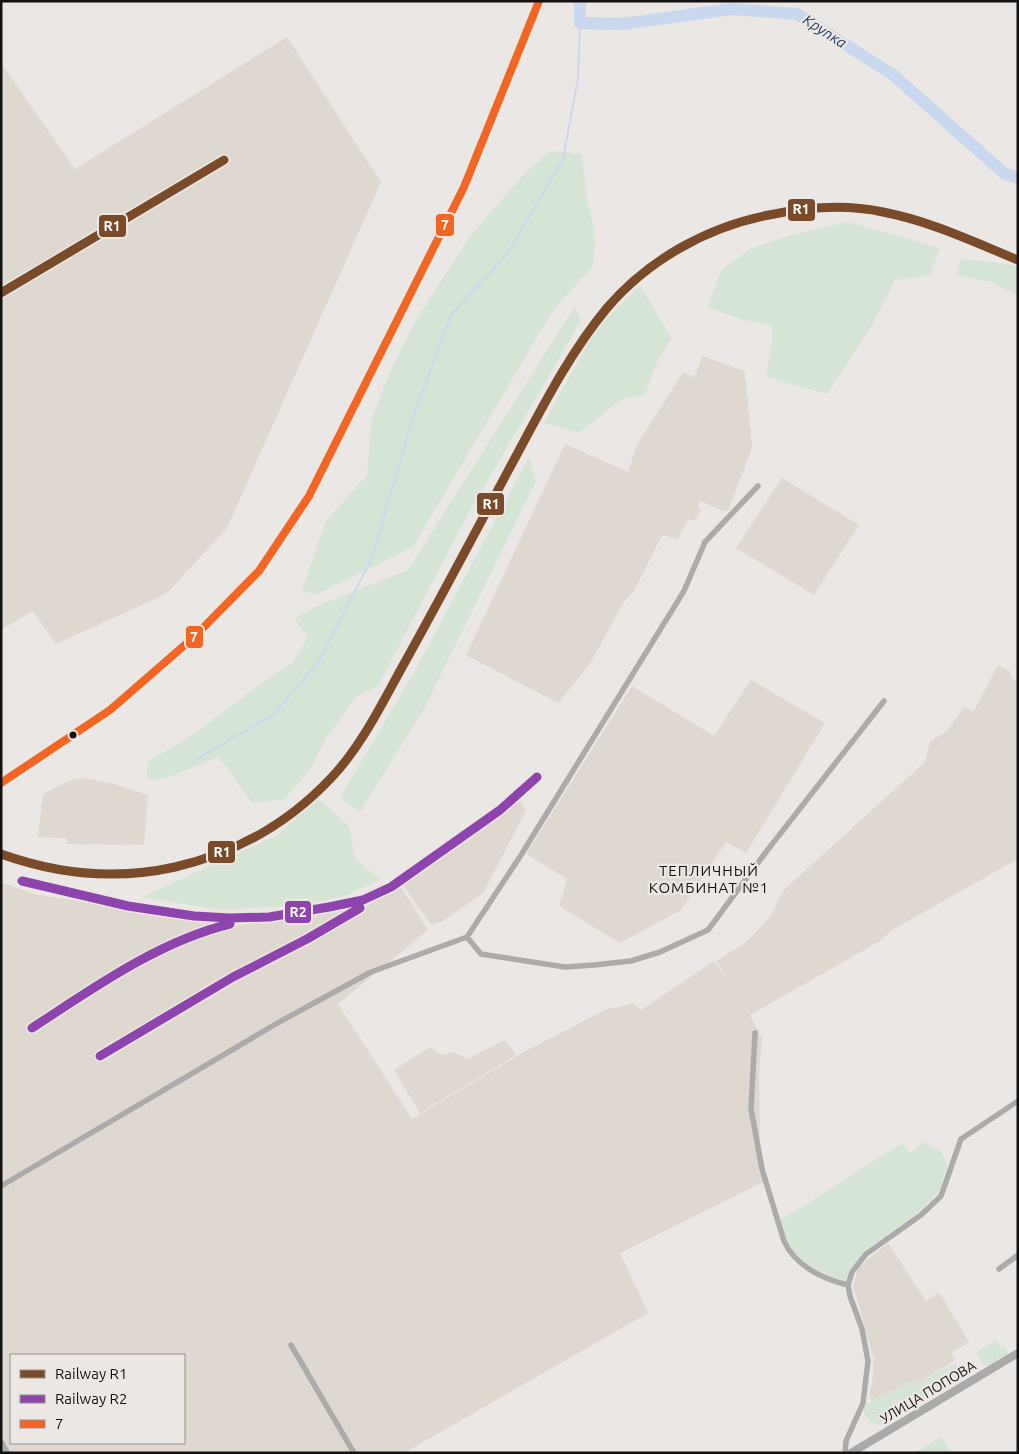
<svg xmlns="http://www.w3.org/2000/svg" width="1019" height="1454" font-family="Ubuntu,sans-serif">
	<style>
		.built { fill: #dfd8d1; fill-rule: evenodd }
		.green { fill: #d6e4d6 }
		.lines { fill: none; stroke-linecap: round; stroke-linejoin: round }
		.stream { stroke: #cad8ef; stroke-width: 2 }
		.river { stroke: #cad8ef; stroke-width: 12 }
		.street { stroke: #acaba9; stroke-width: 5.5 }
		.secondary { stroke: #aaaaa9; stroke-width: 8 }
		.bus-1-casing { stroke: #ece7e3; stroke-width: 11 }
		.bus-1 { stroke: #f26522; stroke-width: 8 }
		.rail-1-casing { stroke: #ece7e3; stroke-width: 12 }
		.rail-2-casing { stroke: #ece7e3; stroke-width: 12 }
		.rail-1 { stroke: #7a4b2a; stroke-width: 9 }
		.rail-2 { stroke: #8e44ad; stroke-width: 9 }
		.bus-dot { fill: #141211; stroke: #ece7e3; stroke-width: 2 }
		.labels { text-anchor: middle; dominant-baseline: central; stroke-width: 4.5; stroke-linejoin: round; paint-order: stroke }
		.street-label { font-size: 14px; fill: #141211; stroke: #ece7e3 }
		.water-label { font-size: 15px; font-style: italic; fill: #203b66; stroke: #ece7e3 }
		.neighbourhood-label { font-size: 15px; letter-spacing: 1px; fill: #141211; stroke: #ece7e3 }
		.line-badge { stroke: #ece7e3; stroke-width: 2 }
		.badge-label { font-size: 14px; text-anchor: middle; font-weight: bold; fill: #fff }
	</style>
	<rect width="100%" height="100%" fill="#eae7e5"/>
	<path class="built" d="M287,37L381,182L227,528L166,594L56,644L33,611L1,630V63L75,169Z
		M702,356L745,371L752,447L729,509L726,512L700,501L697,507L701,509L695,521L688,519L678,540L664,535L661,537L635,589L624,602L589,665L558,703L466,655L565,444L628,472L637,445L683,372L694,378Z
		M782,478L859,525L814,595L736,548Z
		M998,665L1010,671L1011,678L1018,683V859L892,930L880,941L750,1015L762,1038L759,1074L760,1145L767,1180L620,1253L648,1313L404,1453H1V882L34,894L234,926L344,908L354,915L399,884L428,930L338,1004L412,1119L520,1054L605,1010L633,1003L641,1010L714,961L730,984L716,961L745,943L771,916L783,891L787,887L925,762L930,742L948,730L964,707L974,711ZM11,1355H184V1443H11Z
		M751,680L825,723L746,853L726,842L681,910L620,943L559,906L567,879L526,854L632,686L714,736Z
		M82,778L111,783L148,795L144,845L67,844V838L38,837L43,794L68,781Z
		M520,800L526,811L483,893L443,921L431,925L402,884Z
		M505,1040L516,1055L420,1113L394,1070L430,1047L442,1055L454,1052L467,1059Z
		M888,1243L926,1301L939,1292L969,1342L951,1353L955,1360L916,1384L913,1380L871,1401L869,1394L872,1385L874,1360L853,1285L859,1267Z"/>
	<path class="green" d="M550,151L582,154L586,194L595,234L593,266L552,312L413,547L315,595L302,590L326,521L367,475L371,421L389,374L415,322L470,236L524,174Z
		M848,222L940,248L930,275L895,280L871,327L827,394L766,377L772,342V325L743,320L707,307L721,270L750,249L792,235Z
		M961,259L1009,264L1018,268V296L991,282L956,275Z
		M640,286L672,338L657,362L645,395L622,399L579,433L544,423L595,330Z
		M575,306L581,321L468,514L378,686L357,696L326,738L310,770L284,799L252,803L219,757L164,779L147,780L148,761L188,738L259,685L292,663L308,637L294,619L315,607L408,570Z
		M529,457L536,481L424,709L360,812L340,798L417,667Z
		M318,798L349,826L355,858L380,880L342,897L289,906L219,910L142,897L278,835Z
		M924,1142L942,1153L947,1166L938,1193L919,1212L864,1251L850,1270L845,1281C826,1276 804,1266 791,1250C785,1242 784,1230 781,1220L902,1143L911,1153Z
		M996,1340L1001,1347L1005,1346L1008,1354L987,1366L983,1365L976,1352Z
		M952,1364L957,1365L963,1375V1378L881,1425L870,1422L863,1412L866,1404L913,1380L916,1384Z
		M941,1437L952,1453H914Z"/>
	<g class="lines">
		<path class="stream" d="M195,760L273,715L319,661L372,558L413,417L451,315L508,253L563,159L578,78L580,23"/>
		<path class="river" d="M580,1V23L622,24L732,9L797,14L892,74L1004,173L1018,178"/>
		<path class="street" d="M467,937L481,954L565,967L594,965L631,961L660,952L708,930L766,852L884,701
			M755,1033L751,1109L762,1169L784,1241C795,1266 823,1279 848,1285
			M1,1186L281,1021L371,972L467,937L521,855L684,591L705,542L758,486
			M999,1269L1018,1255
			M291,1345L354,1453
			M845,1453L846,1441L863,1403L868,1361L862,1329L850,1296L848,1285L852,1272L866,1254L921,1215L941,1196L961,1139L1018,1101"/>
		<path class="secondary" d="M1,783L110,710L194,637L259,571L309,496L464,187L539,1
			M1,1444L6,1453
			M851,1453L1018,1353"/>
		<defs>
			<path id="bus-1" d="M1,783L110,710L194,637L259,571L309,496L464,187L539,1"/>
		</defs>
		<use href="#bus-1" class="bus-1-casing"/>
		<use href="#bus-1" class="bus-1"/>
		<defs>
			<path id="rail-1" d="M1,293L224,160
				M1,854C57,874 117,880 175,867C236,853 289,823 332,777C363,744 383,701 405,662C440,599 474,535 508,471C538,416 567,356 607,308C648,260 707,227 769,215C806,207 846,204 883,212C930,221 974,242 1018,260"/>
			<path id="rail-2" d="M22,881L128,906L194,916L230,918L269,917L329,907L363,900L391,887L500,810L537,777
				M32,1028C92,989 159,941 230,924
				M100,1056L233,977L307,939L360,908"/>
		</defs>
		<use href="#rail-1" class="rail-1-casing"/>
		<use href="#rail-2" class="rail-2-casing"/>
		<use href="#rail-1" class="rail-1"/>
		<use href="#rail-2" class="rail-2"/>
	</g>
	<circle class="bus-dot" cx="73" cy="735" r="4.5"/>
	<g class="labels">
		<g class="street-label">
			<text transform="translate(928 1392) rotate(-31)">УЛИЦА ПОПОВА</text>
		</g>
		<g class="water-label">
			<text transform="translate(825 31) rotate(33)">Крупка</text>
		</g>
		<g class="neighbourhood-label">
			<text x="709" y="870">ТЕПЛИЧНЫЙ<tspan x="709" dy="17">КОМБИНАТ №1</tspan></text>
		</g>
	</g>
	<g class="line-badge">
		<rect x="787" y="198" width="29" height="24" rx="5" fill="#7a4b2a"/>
		<rect x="435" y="213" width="20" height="24" rx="5" fill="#f26522"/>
		<rect x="98" y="214" width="29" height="24" rx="5" fill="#7a4b2a"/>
		<rect x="476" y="492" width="29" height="24" rx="5" fill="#7a4b2a"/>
		<rect x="185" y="625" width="19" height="24" rx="5" fill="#f26522"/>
		<rect x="207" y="840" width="29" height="24" rx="5" fill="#7a4b2a"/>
		<rect x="284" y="900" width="28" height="24" rx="5" fill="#8e44ad"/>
	</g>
	<g class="badge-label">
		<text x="801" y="214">R1</text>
		<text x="445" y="230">7</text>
		<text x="112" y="231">R1</text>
		<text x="491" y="509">R1</text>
		<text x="194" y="642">7</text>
		<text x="222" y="857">R1</text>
		<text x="298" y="917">R2</text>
	</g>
	<rect width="1019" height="1454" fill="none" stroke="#141211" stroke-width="5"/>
	<rect x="10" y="1354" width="175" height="90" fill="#ece7e3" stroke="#96928f"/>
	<rect x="20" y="1370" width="25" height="8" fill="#7a4b2a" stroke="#96928f"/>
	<text x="55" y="1379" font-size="15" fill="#141211">Railway R1</text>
	<rect x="20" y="1395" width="25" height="8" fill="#8e44ad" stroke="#96928f"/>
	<text x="55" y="1404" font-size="15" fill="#141211">Railway R2</text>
	<rect x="20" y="1420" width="25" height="8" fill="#f26522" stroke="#96928f"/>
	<text x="55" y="1429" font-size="15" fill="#141211">7</text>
</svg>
